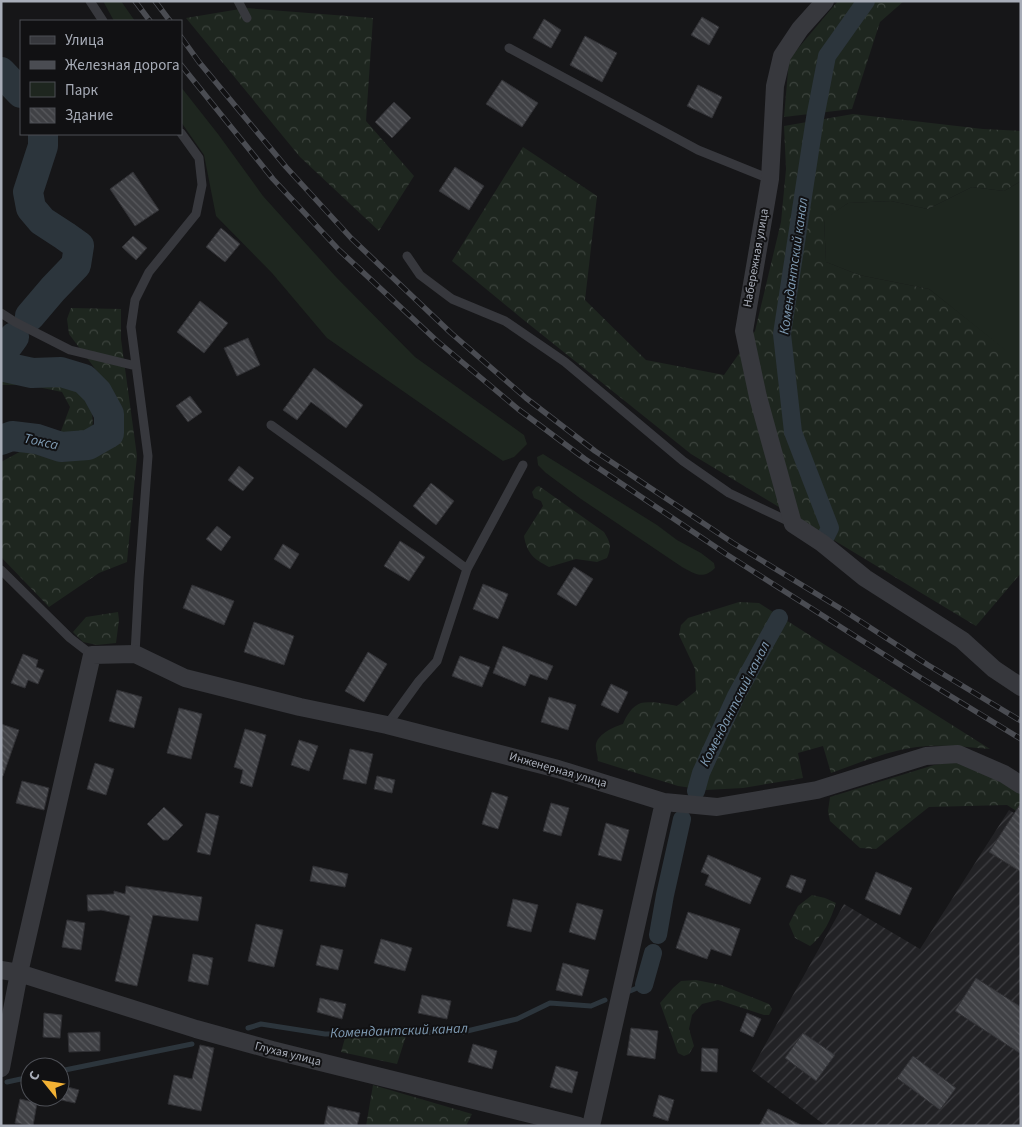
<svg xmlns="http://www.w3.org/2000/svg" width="1022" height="1127" font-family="'Source Sans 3',sans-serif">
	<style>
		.industrial { fill: url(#industrial-furrows) }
		.green { fill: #1e261f }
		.forest { fill: url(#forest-crowns) }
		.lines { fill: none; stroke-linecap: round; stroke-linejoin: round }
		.stream { stroke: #2c353c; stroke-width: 5 }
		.canal { stroke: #2c353c; stroke-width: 18 }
		.river { stroke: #2c353c; stroke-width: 30 }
		.building { fill: url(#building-back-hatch); stroke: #303034 }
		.service { stroke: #37383d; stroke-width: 9 }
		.minor { stroke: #37383d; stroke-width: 18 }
		.rail-casing { stroke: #4a4c52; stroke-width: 5.5 }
		.rail { stroke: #111113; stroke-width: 4; stroke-dasharray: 11; stroke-linecap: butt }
		.labels { text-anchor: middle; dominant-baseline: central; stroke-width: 4; stroke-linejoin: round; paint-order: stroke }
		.street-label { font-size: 12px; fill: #a8adb8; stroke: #111113 }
		.water-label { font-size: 14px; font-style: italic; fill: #7f9bb3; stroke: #111113 }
	</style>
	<defs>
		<pattern id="industrial-furrows" width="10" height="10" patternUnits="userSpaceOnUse" patternTransform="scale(1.25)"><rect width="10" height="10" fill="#222225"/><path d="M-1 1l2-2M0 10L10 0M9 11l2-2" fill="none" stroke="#3f3f43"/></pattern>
		<pattern id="forest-crowns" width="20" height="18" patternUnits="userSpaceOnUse" patternTransform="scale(1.25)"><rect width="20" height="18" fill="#1e261f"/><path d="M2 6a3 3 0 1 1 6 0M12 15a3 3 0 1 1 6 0" fill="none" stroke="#3c433d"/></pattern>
		<pattern id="building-back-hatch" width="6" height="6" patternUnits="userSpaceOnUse" patternTransform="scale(1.25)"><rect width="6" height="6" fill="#404145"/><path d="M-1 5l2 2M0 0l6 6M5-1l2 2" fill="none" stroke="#595a5e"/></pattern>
	</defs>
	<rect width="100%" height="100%" fill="#161618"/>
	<path class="industrial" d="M1009,810L1021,817V1126H826L751,1070L844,904L920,949Z"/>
	<path class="green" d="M103,1H121L135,21H114Z
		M181,87L218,134L263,196L336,277L415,357L524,435L527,444L514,457L503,461L327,338L272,273L216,216L204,155L181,122Z
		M1021,181V381L1011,355L929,289L859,275L826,262L824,219L848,203L891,201L928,209L972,187L1004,191Z
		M543,454L657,525L677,540L701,553L714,563L715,568C703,580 695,574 682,567L581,499L546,473L538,465L537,457Z"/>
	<path class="forest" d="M838,1H904L880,22L852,109L784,117L789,59Z
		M246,8L373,18L366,121L414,176L379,231L300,157L186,18Z
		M853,114L983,129L1021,131V181L1004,191L972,187L928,209L891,201L848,203L824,220L826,262L859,275L929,289L1012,355L1021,381V573L976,626L691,454L520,317L452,261L523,147L597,196L585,300L646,360L724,375L755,331L781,222L786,169L784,126Z
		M71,308L121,309V339L137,456L127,562L99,573L49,607L1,557V462L23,450L58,455L90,449L111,436L113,414L108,386L69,334L67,319Z
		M12,377C24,378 36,380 48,381C54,381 62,379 67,381C82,385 90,400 92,414C94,428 92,431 82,441L58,439L70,407L62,392L28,385H1V379Z
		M539,486L604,532C610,542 612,546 607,558L597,562L576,559L549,567C534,559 527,554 524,536L543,506L541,501L534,498L532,492L536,487Z
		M739,602L759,603L990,749C966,747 941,744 917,747C887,751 859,763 831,773L823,746L798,753L803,778L743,788L706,790L678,786L598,761C598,756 595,749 596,744C599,733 614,727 623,724C626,716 632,706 641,703C650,701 667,704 677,706L696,691L695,669L679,635L681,625L688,618Z
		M118,612L119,620L116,643L97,645L83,642L73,632L86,617Z
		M960,761L1001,780L1021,793V814L1007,805L929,807L876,849L860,848L830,821L828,811L830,797L934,765Z
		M812,895L825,898L836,903C831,919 824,935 810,946L795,938L789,924L798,906Z
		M696,980L721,985L769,1004L772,1009L769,1015H764L718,1000L702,1004L692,1015L689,1029L694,1046L689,1054L684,1056L678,1053L660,1003L673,988L681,981Z
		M406,1036L397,1064L341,1052L345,1038Z
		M373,1085L472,1114L466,1126H366Z"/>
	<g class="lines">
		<path class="stream" d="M630,991L644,985
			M248,1028L261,1024L325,1034L463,1032L517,1019L550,1003L591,1006L605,1000
			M60,1071L192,1044
			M7,1082L30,1077"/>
		<path class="canal" d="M826,536L830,528L793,432L782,334L815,118L827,56L866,1
			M696,791L701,773L736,696L779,618
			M658,935L665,895L682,819
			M644,985L653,953"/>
		<path class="river" d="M1,72L21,93
			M30,316L53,289L76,265L79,246L65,236L42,221L31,208L28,192L43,146V134
			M1,355L14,337
			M1,363L5,367L32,373L61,372L84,379L97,392L109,414V433L88,445L61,447L37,439L12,436L1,440"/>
	</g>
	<path class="building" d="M702,17L719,27L709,45L691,35Z
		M544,19L561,30L551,48L533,38Z
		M585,36L617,53L602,82L570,65Z
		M502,80L538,103L522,127L486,104Z
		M698,85L722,97L712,118L687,106Z
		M394,102L411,118L392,138L375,122Z
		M455,167L484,186L469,210L439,191Z
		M133,172L159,210L135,226L110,189Z
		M221,228L240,244L225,262L206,247Z
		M133,236L147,248L136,260L122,247Z
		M200,301L228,323L204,353L177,332Z
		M248,338L260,365L237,376L224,348Z
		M314,368L363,405L346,428L311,402L297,420L283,410Z
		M190,396L202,412L188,422L176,406Z
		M239,466L254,478L243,491L228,480Z
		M431,483L454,501L436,525L413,506Z
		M217,526L231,537L221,551L206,539Z
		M400,541L425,557L409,581L384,566Z
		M283,544L299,554L290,569L274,559Z
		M574,567L593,579L576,606L557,594Z
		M483,584L508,594L498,619L473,609Z
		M192,585L234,601L224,625L183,608Z
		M254,622L294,636L284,665L244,652Z
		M503,646L553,666L547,680L530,674L525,686L493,673Z
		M368,652L387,664L364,702L345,691Z
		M23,654L38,660L36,667L44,670L38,684L28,680L25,688L11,683Z
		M460,656L490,667L482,687L452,676Z
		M611,684L628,692L618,713L601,705Z
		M117,690L142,697L134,728L109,721Z
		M549,697L576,705L568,730L541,722Z
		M179,708L202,714L191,759L167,753Z
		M1,724L19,730L3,776H1Z
		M245,729L266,735L252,787L240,783L243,770L234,767Z
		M299,740L318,746L309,771L291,765Z
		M350,749L373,754L366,784L343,779Z
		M95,763L114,769L106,795L87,789Z
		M377,776L395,780L392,793L374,789Z
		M22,781L49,788L44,810L16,803Z
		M492,792L508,797L498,829L482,824Z
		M551,803L569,808L561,836L543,831Z
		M1021,803V872L989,852Z
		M164,807L183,825L168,840H163L147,824Z
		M206,813L219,816L210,855L197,852Z
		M606,823L629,830L621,861L598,855Z
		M708,855L761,878L750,904L705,885L709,875L701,872Z
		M313,866L348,874L345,887L310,881Z
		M876,872L912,888L900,915L865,899Z
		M791,875L806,880L801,893L786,887Z
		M126,886L202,897L198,921L153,915L137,986L115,981L130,916L101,910L88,911L87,895L114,894V891L125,894Z
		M513,899L538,905L531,932L507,926Z
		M577,903L603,910L595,940L569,932Z
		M688,912L740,929L731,956L711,949L707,959L676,948Z
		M67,920L85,923L81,950L62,947Z
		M256,924L283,930L274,967L248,961Z
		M381,939L412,948L405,971L374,963Z
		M321,945L343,950L338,970L316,965Z
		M193,954L213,958L208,985L188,981Z
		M563,963L589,970L582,996L556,990Z
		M976,978L1021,1007V1054L955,1011Z
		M422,995L451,1001L447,1019L418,1013Z
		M320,998L346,1004L342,1019L317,1012Z
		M44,1013L62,1015L60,1038L43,1037Z
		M747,1013L761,1019L753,1037L740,1031Z
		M631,1028L658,1031L655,1059L627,1055Z
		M100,1032V1051L69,1052L68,1033Z
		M803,1033L835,1055L816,1081L785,1058Z
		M473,1044L497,1051L492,1069L468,1062Z
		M200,1045L214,1048L201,1111L168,1104L174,1075L192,1079Z
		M702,1048L718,1049L717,1072L701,1071Z
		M913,1056L956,1088L940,1110L897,1078Z
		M556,1066L578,1072L572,1093L550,1087Z
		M64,1086L79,1090L75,1103L61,1100Z
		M659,1095L674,1100L668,1121L653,1116Z
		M20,1099L37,1103L33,1126L15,1123Z
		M328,1106L360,1113L357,1126H324Z
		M768,1109L803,1126H759Z"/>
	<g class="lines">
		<path class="service" d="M90,1L103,21
			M238,1L247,18
			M509,48L698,150L770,179
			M407,256L420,275L452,299L505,321L565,362L683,461L729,493L792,523
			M1,313L15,322L70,350L136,366
			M271,425L371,497L467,569L437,661L419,681L387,725
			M467,569L523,465
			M1,570L70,638L92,655
			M135,654L139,579L148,456L131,327L135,300L149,272L196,214L202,185L199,158L181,133"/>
		<path class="minor" d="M825,1L800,29L782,56L775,86L770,179L744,331L758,397L793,524L822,543L865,578L962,640L994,669L1021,687
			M1,970L19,973L196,1029L272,1050L579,1126
			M1,1068L19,973L92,655L135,654L185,678L300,707L387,725L558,769L664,802L717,807L817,790L926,756L958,754L1004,774L1021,785
			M591,1126L664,802"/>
		<defs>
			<path id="rail" d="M135,1L150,21
				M155,1L170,21
				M181,37L199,62L286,167L351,238L451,333L526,398L595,451L733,543L843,610L928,665L1021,721
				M181,65L273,179L339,250L437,341L518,409L585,459L726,554L921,678L1021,739"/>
		</defs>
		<use href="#rail" class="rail-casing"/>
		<use href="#rail" class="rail"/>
	</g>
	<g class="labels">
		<g class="street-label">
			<text transform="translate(756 258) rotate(-80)">Набережная улица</text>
			<text transform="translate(558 770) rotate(16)">Инженерная улица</text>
			<text transform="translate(288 1054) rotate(14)">Глухая улица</text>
		</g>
		<g class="water-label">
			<text transform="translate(794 266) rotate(-82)">Комендантский канал</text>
			<text transform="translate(41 442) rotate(12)">Токса</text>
			<text transform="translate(735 704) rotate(-63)">Комендантский канал</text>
			<text transform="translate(399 1031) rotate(-2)">Комендантский канал</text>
		</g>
	</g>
	<rect width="1022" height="1127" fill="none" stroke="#a8adb8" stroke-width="5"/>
	<rect x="20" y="20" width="162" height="115" fill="#111113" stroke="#4d4f55"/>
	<rect x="30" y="36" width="25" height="8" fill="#37383d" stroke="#4d4f55"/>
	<text x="65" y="45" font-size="15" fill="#a8adb8">Улица</text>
	<rect x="30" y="61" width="25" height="8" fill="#4a4c52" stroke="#4d4f55"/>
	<text x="65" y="70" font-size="15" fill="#a8adb8">Железная дорога</text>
	<rect x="30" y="82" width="25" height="15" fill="#1e261f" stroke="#4d4f55"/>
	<text x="65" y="95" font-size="15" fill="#a8adb8">Парк</text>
	<rect x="30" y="108" width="25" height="15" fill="url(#building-back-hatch)" stroke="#4d4f55"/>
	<text x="65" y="120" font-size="15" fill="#a8adb8">Здание</text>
	<g transform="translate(45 1082) rotate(300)"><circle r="24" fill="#111113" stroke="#4d4f55"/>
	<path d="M0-4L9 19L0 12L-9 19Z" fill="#f2b134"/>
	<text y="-8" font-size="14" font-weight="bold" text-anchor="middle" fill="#a8adb8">С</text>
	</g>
</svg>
